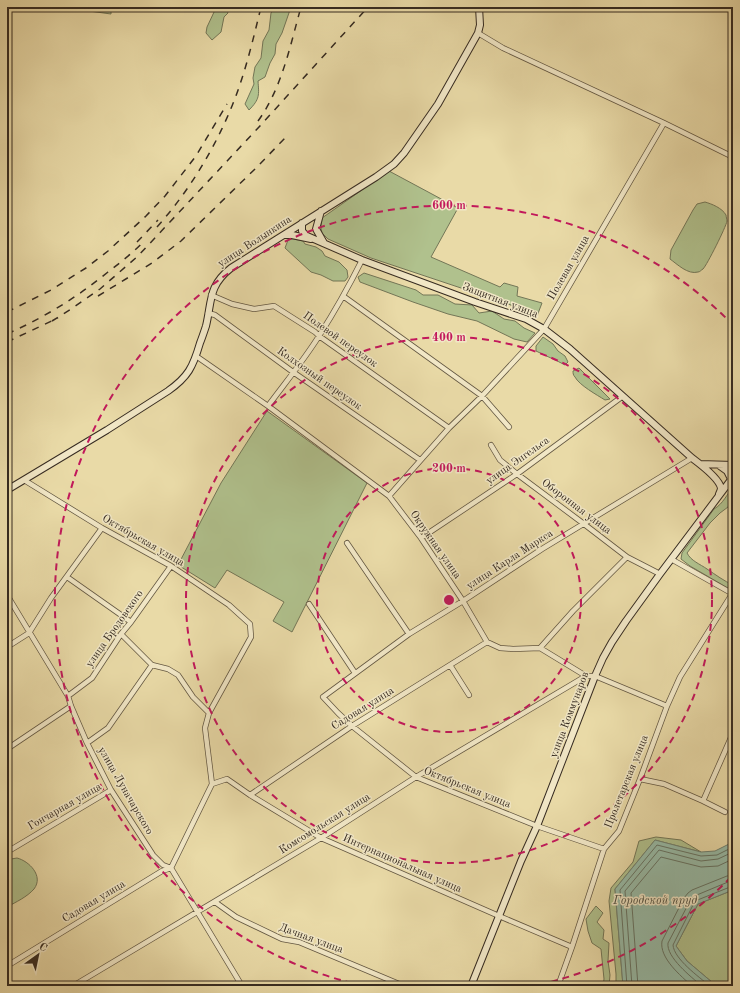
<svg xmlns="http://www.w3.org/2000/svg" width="740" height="993" font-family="'Old Standard TT',serif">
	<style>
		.green { fill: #b0c18d; stroke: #737657 }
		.water { fill: #97bba7; stroke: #708171 }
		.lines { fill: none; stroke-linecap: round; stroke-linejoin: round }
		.shore { stroke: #667364; stroke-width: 1 }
		.street-casing { stroke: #635742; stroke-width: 6 }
		.secondary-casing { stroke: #362b21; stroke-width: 8 }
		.street { stroke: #f1e7c6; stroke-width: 4.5 }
		.secondary { stroke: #f1e7c6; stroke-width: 6 }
		.rail { stroke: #362b21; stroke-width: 1.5; stroke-dasharray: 7 7; stroke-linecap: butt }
		.ring { fill: none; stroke: #c2185b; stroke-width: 2; stroke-dasharray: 7 5 }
		.labels { text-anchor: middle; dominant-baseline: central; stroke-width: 3; stroke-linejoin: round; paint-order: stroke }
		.street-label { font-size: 11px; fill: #362b21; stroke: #f1e7c6 }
		.water-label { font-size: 12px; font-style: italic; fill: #4e4f42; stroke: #f1e7c6 }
		.centre { fill: #c2185b; stroke: #f1e7c6; stroke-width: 2 }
		.ring-label { font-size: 12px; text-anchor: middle; font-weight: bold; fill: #c2185b; stroke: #f1e7c6; stroke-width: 3; stroke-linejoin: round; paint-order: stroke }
	</style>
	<rect width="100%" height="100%" fill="#e9daa7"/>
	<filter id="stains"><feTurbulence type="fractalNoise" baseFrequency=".005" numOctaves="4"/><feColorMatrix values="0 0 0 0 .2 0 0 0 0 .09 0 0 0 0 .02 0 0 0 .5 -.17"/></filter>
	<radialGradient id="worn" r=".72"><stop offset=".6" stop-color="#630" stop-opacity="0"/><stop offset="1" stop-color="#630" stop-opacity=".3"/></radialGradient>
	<path class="green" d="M88,7H111V14L89,11Z
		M222,7H226L228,13L224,17L221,32L212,40L206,33L207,27L215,10Z
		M275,7H291L282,33L276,44L275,54L270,63L265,77L258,81C259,95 260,99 249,110L245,104L254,84L253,78L255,67L261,58L263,41L269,30L271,13Z
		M389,171L458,208L431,257L500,287L504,283L518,287L517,296L542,303L537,316L531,314L506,303L371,258L328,239L322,233L321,228L322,218Z
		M705,202C712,204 722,208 726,215C726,216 727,220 727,221C726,227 707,265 703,269C701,270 700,272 698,272C688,275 677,264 670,259L671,250L693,210L697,204Z
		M293,239L303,241L305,244L316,247L322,251L325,256L339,262L347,270L348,277L345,281H333L321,275L311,272L285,248L288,240Z
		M364,273L416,290L423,295H438L455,304L472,305L479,313L492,311L504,319L515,321L524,328L535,333L527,342L514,339L477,321L448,314L413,302L360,282L358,277Z
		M543,337L553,344L558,351L565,356L568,362L565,365C556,360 546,356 536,351V346Z
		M579,368L610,399L605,400C597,395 579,385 575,377C573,375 573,373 573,371Z
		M267,411L367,483L292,632L273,621L284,602L227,570L215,588L178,565L221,483Z
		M733,487V499H732L728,507L720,513L710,523L687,553C691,561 700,564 707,569C716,575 724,581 733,585V591L690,566L681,559L682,553L714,509C723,504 727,494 733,487Z
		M656,837L681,840L701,852L655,840L615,889L623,986H616V974L609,901L611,888L633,862L639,841Z
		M17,858C29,861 44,876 34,889C27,897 16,902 7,907V861L11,859Z
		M733,890V986H715L713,983L687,961L676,946L698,904Z
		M596,906L603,913L597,922L604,930L603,939L609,943L608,961L610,975L609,986H603L604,979L601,949L592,943L588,931L586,919Z"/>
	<path class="water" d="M655,840L701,852L715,851L733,842V890L698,904L676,946L687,961L713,983L715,986H623L615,889Z"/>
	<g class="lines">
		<path class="shore" d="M627,986L620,890L657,845L701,856L717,855L733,847
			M632,986L625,891L659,850L701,861L718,859L733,852
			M638,986L631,893L661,857L701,867L718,866L733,859
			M692,986C681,976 659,958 662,941L684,898L688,893L692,890L727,876L733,875
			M702,986C691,977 666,957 668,943L692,897L728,882L733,881
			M710,986C699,977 674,959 673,945L695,901L730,887L733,886"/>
		<defs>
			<path id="street" d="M478,33L503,48L664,123L733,157
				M211,295L232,304L254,309L274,306L315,332L319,336L449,428
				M343,296L482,396L509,427
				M208,313L215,315L293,372L420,460
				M196,356L268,406L389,496L421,538L463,601L487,642L500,648L513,649L540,648L586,676H595L667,706
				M268,406C285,383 304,360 319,336C335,311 349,286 362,260
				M491,445L500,460L517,474L584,524L627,557L660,574
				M24,480L102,528L171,566L229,605L250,624L251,637L209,713L205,728L212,784L171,868
				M389,496L449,428L482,396L544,329L664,123
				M421,538L517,474L623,396
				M347,543L409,634
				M671,559L733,594
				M67,577L131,622
				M7,595L68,696L71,706L87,743L111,790L153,855L163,865L171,868L242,986
				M309,604L355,673
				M121,634L152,665L168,669L178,675L193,697L209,713
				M7,647L29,633L51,598L102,528
				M540,648L573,611L627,557
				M450,665L469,695
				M68,696L92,678L121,634L131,622L171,566
				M87,743L108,728L152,665
				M7,749L71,706
				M640,779L664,784L703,801L725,812
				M212,784L227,779L250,795L321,838L499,916L572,947
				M250,795L352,726L487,642
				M703,801L733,733
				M604,849L537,826L416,777L352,726L338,713L323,697L409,634L463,601L542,549L692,458
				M7,852L111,790
				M215,902L236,917L282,939L299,942L404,986
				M7,966L162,871L171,868
				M73,986L321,838L416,777L586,676
				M558,986L572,947L604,849L619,831L640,779L667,706L680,677L732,594"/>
			<path id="secondary" d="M321,211L316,229L324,243
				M302,223V231L307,236L362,260L475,302L526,319L544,329L570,349L692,458C700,464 719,478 721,488C721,490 720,492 719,494
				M284,235H292L311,239
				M700,464L733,465
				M720,466L727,471L731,479
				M7,490L107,430L168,391C188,377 193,367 200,343C202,338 204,332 206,326C212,301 208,286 231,268L376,177L394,164L404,153L438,104L478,33L480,25L479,7
				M471,986L521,861L537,826L595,676L603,658L612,642L626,621L660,574L733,477"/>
		</defs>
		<use href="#street" class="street-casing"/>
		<use href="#secondary" class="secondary-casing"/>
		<use href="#street" class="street"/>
		<use href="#secondary" class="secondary"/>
		<path class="rail" d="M258,121C282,88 290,46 301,7
			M157,227C189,191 214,150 232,106C245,74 253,40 261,7
			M137,242L158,220
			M98,296L152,263L181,241L256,168L287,136
			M7,312L51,290L86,268L108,251L146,216L165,196L196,156L227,104
			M52,321L71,309L100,289L138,256L259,127L368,7
			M7,334C45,317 76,298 108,272C121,262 134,252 145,240
			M7,342L58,318"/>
	</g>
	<g class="ring">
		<circle cx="449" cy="600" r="132"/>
		<circle cx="449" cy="600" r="263"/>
		<path d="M731 877A395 395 0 0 1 534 986M364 986A395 395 0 1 1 731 323"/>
	</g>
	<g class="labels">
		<g class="street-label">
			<text transform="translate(255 242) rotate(-33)">улица Волынкина</text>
			<text transform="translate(569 268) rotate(-60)">Полевая улица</text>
			<text transform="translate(500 301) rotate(21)">Защитная улица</text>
			<text transform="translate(340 340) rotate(35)">Полевой переулок</text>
			<text transform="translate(319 379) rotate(35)">Колхозный переулок</text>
			<text transform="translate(518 461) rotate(-35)">улица Энгельса</text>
			<text transform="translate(576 507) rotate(37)">Оборонная улица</text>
			<text transform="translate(143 541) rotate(30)">Октябрьская улица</text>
			<text transform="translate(435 545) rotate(55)">Окружная улица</text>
			<text transform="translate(510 560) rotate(-33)">улица Карла Маркса</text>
			<text transform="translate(115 629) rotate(-55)">улица Бродовского</text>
			<text transform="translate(363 709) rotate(-32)">Садовая улица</text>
			<text transform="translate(570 715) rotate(-69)">улица Коммунаров</text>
			<text transform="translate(627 782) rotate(-68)">Пролетарская улица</text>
			<text transform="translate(467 788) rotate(22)">Октябрьская улица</text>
			<text transform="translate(125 791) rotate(60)">улица Луначарского</text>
			<text transform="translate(65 807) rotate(-30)">Гончарная улица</text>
			<text transform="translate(325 824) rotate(-32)">Комсомольская улица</text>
			<text transform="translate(402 864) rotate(24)">Интернациональная улица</text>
			<text transform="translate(94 902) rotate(-31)">Садовая улица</text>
			<text transform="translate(311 939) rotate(20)">Дачная улица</text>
		</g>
		<g class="water-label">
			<text x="655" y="901">Городской пруд</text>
		</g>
	</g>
	<circle cx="449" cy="600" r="6" class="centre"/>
	<g class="ring-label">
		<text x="449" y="209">600 m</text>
		<text x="449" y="341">400 m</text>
		<text x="449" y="472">200 m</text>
	</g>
	<rect width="740" height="993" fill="none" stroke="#e9daa7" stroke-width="24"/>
	<rect x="8" y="8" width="724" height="977" fill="none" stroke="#362b21" stroke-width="2"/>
	<rect x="12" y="12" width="716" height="969" fill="none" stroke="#362b21"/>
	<g transform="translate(38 955) rotate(33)" stroke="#f1e7c6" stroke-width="3" paint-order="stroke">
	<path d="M0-3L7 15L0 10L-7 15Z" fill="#362b21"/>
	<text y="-6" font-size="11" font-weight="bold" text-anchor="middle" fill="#362b21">С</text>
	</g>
	<rect width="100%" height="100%" filter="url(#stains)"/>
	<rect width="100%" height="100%" fill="url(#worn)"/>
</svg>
